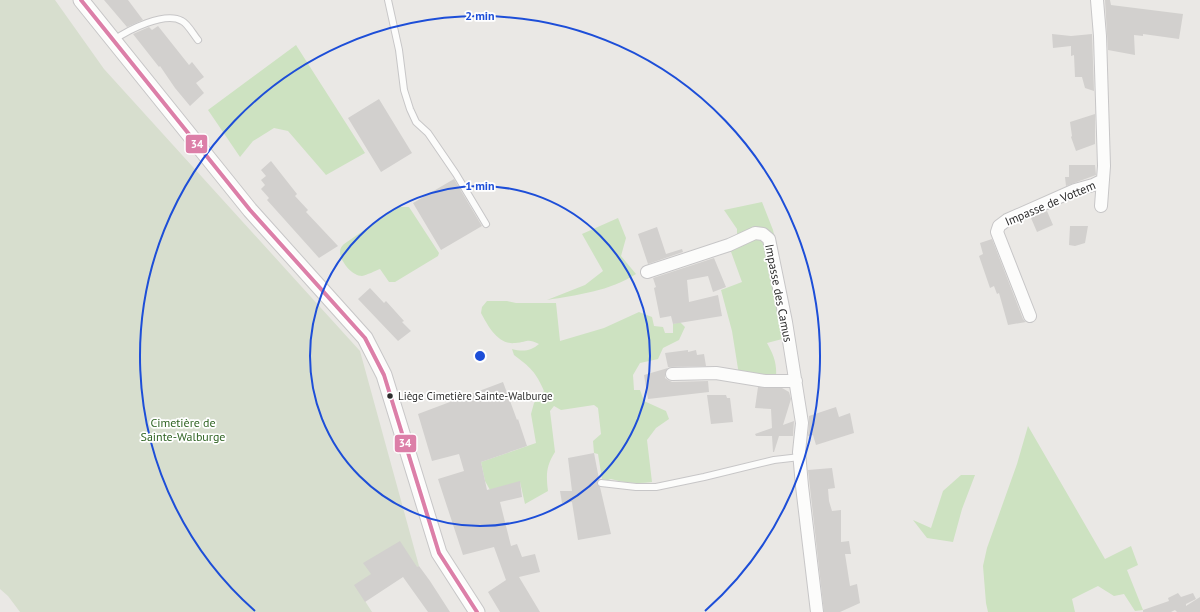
<svg xmlns="http://www.w3.org/2000/svg" width="1200" height="612" font-family="'PT Sans',sans-serif">
	<style>
		.green { fill: #cde2c1 }
		.cemetery { fill: #d7dece }
		.building { fill: #d2d0ce }
		.lines { fill: none; stroke-linecap: round; stroke-linejoin: round }
		.service-casing { stroke: #c7c6c7; stroke-width: 8 }
		.minor-casing { stroke: #c7c6c7; stroke-width: 14 }
		.tertiary-casing { stroke: #c7c6c7; stroke-width: 17 }
		.service { stroke: #fcfcfb; stroke-width: 6 }
		.minor { stroke: #fcfcfb; stroke-width: 12 }
		.tertiary { stroke: #fcfcfb; stroke-width: 15 }
		.bus-1-casing { stroke: #fff; stroke-width: 7 }
		.bus-1 { stroke: #dc7fa8; stroke-width: 4 }
		.ring { fill: none; stroke: #1d4ed8; stroke-width: 2 }
		.bus-dot { fill: #2d2d2d; stroke: #fff; stroke-width: 1.5 }
		.labels { text-anchor: middle; dominant-baseline: central; stroke-width: 3.5; stroke-linejoin: round; paint-order: stroke }
		.bus-label { font-size: 11px; fill: #2d2d2d; stroke: #fff; text-anchor: start }
		.street-label { font-size: 12px; fill: #2d2d2d; stroke: #fff }
		.park-label { font-size: 12px; fill: #2f6423; stroke: #fff }
		.centre { fill: #1d4ed8; stroke: #fff; stroke-width: 2 }
		.ring-label { font-size: 12px; text-anchor: middle; font-weight: bold; fill: #1d4ed8; stroke: #fff; stroke-width: 3.5; stroke-linejoin: round; paint-order: stroke }
		.line-badge { stroke: #fff; stroke-width: 1.5 }
		.badge-label { font-size: 11px; text-anchor: middle; font-weight: bold; fill: #fff }
	</style>
	<rect width="100%" height="100%" fill="#eae8e5"/>
	<path class="green" d="M296,45L365,153L326,175L288,131L274,128L253,141L240,157L208,110Z
		M762,202L773,230L776,243L772,237L737,238V229L724,210Z
		M398,207H409L439,253L438,256L395,282H389L380,269C375,271 367,275 362,276C352,276 340,261 340,252C340,248 342,246 344,244Z
		M618,218L626,238L621,256L636,274C610,291 577,295 547,300L585,285L603,271L582,234Z
		M757,239L762,241L766,245L786,338L767,343C774,356 777,363 776,378L739,375L732,331L721,290L742,282L730,249L739,244Z
		M487,301H507L516,303H556L560,341L604,328L639,312L652,317L654,326L663,327L665,333H673V324L680,322L685,327L679,340L663,348L658,359L640,363L633,375L634,390H640L644,401L666,411L669,419L656,428L647,440L652,482C637,484 625,483 611,479L608,480L602,479L598,454L594,453L593,441L601,434L598,408L594,405L561,410L554,406L550,411L555,452C546,466 546,475 548,491L525,504L520,482L490,490L485,481L481,462L536,443L531,414L534,403L544,391C536,372 530,367 514,355L512,349C523,352 531,351 539,344C527,338 528,342 515,343C498,345 488,326 481,313L482,307Z
		M1028,426L1105,559L1131,546L1138,565L1127,570L1143,610L1135,611L1124,594L1114,596L1098,586L1072,599L1075,612H988L986,603L983,566L987,548L1017,464Z
		M961,475H975L962,509L953,542L927,538L913,520L931,528L943,491Z"/>
	<path class="cemetery" d="M0,0H55L104,69L360,351L419,566L365,601L372,612H20L8,596L0,589Z"/>
	<path class="building" d="M104,0H128L143,20L127,27Z
		M1105,0H1110L1111,5L1183,14L1179,39L1143,34V36L1134,35L1135,55L1108,50Z
		M158,26L189,65L192,62L204,77L196,83L204,93L190,106L175,88L160,66L159,67L133,34L149,27L152,30Z
		M1052,34L1071,36L1092,34L1094,91L1085,88L1082,77H1075L1074,55L1071,56V46L1053,48Z
		M379,99L412,153L381,172L348,118Z
		M1095,114V144L1076,151L1071,137L1072,136L1070,122Z
		M271,161L297,194L295,196L308,210L306,212L338,246L319,258L267,200L269,198L261,189L265,185L261,180L266,176L261,170Z
		M1069,165H1095L1096,175L1066,186L1065,177H1069Z
		M454,179L482,226L441,250L413,203Z
		M1047,211L1053,225L1037,232L1031,218Z
		M1070,226H1088L1085,243L1075,246L1069,245Z
		M657,227L666,254L682,249L683,252L648,264L638,234Z
		M992,239L1023,319L1026,322L1008,325L999,293L997,294L994,286L990,288L979,256L983,254L980,243Z
		M714,258L726,287L713,292L708,276L687,280L689,302L718,295L722,316L673,324L671,316L660,318L654,288L656,287L653,278Z
		M370,288L384,303L386,301L404,321L402,322L411,331L398,341L358,299Z
		M688,350V352L696,350L697,355L704,354L706,366L668,367L665,353Z
		M668,368L665,374V378L668,380L672,382L708,381L709,392L648,399L644,375Z
		M503,382L517,420L518,419L527,446L481,462L487,490L520,481L522,497L500,502L511,546L517,544L522,557L535,554L540,572L519,577L540,612H500L488,592L506,580L494,547L463,555L438,479L464,471L459,454L432,461L418,414Z
		M758,387L782,388L789,392L791,399L783,425L794,421L793,436H779L774,452H773L772,436H756L755,434L772,428L771,409L755,408Z
		M707,395H726L727,398H730L733,422L711,424Z
		M836,407L839,417L850,413L854,433L816,445L813,435L808,436L809,424V416Z
		M594,453L599,479L597,481V484L600,487L611,534L578,540L572,502L562,503L560,491H572L568,458Z
		M832,468L835,488L828,489L829,501L832,511L841,510V542L849,541L851,554H845L850,586L857,584L860,603L840,612H824L808,470Z
		M400,541L417,567L419,566L430,581L450,612H428L403,577L365,602L354,585L371,574L363,563Z
		M1178,593L1181,597L1193,593L1196,599L1186,604V606L1200,597V612H1177L1175,610L1171,612H1143V610L1169,601L1168,598Z"/>
	<g class="lines">
		<defs>
			<path id="service" d="M388,0L399,50L404,90L410,109L416,122L428,133L456,174L486,224
				M114,40C128,30 165,11 182,21C188,24 193,34 198,40
				M601,483L636,487H656L704,477L774,460L800,457"/>
			<path id="minor" d="M1097,0L1100,36L1104,166L1101,206
				M647,272L729,245L755,233L763,234L769,239L786,322L802,423L799,452L802,486L817,612
				M1030,316L997,232L999,226L1007,220L1075,190L1093,185L1103,180
				M672,374L716,373L765,381H796"/>
			<path id="tertiary" d="M81,0L250,210L365,338L384,375L439,553L477,612"/>
		</defs>
		<use href="#service" class="service-casing"/>
		<use href="#minor" class="minor-casing"/>
		<use href="#tertiary" class="tertiary-casing"/>
		<use href="#service" class="service"/>
		<use href="#minor" class="minor"/>
		<use href="#tertiary" class="tertiary"/>
		<defs>
			<path id="bus-1" d="M81,0L250,210L365,338L384,375L439,553L477,612"/>
		</defs>
		<use href="#bus-1" class="bus-1-casing"/>
		<use href="#bus-1" class="bus-1"/>
	</g>
	<g class="ring">
		<circle cx="480" cy="356" r="170"/>
		<path d="M255 611A340 340 0 1 1 705 611"/>
	</g>
	<circle class="bus-dot" cx="390" cy="396" r="3.5"/>
	<g class="labels">
		<g class="bus-label">
			<text x="398" y="396">Liège Cimetière Sainte-Walburge</text>
		</g>
		<g class="street-label">
			<text transform="translate(1050 203) rotate(-23)">Impasse de Vottem</text>
			<text transform="translate(779 293) rotate(79)">Impasse des Camus</text>
		</g>
		<g class="park-label">
			<text x="183" y="422">Cimetière de<tspan x="183" dy="14">Sainte-Walburge</tspan></text>
		</g>
	</g>
	<circle cx="480" cy="356" r="6" class="centre"/>
	<g class="ring-label">
		<text x="480" y="20">2 min</text>
		<text x="480" y="190">1 min</text>
	</g>
	<g class="line-badge">
		<rect x="185" y="134" width="23" height="20" rx="4" fill="#dc7fa8"/>
		<rect x="394" y="434" width="23" height="19" rx="4" fill="#dc7fa8"/>
	</g>
	<g class="badge-label">
		<text x="197" y="148">34</text>
		<text x="405" y="447">34</text>
	</g>
</svg>
